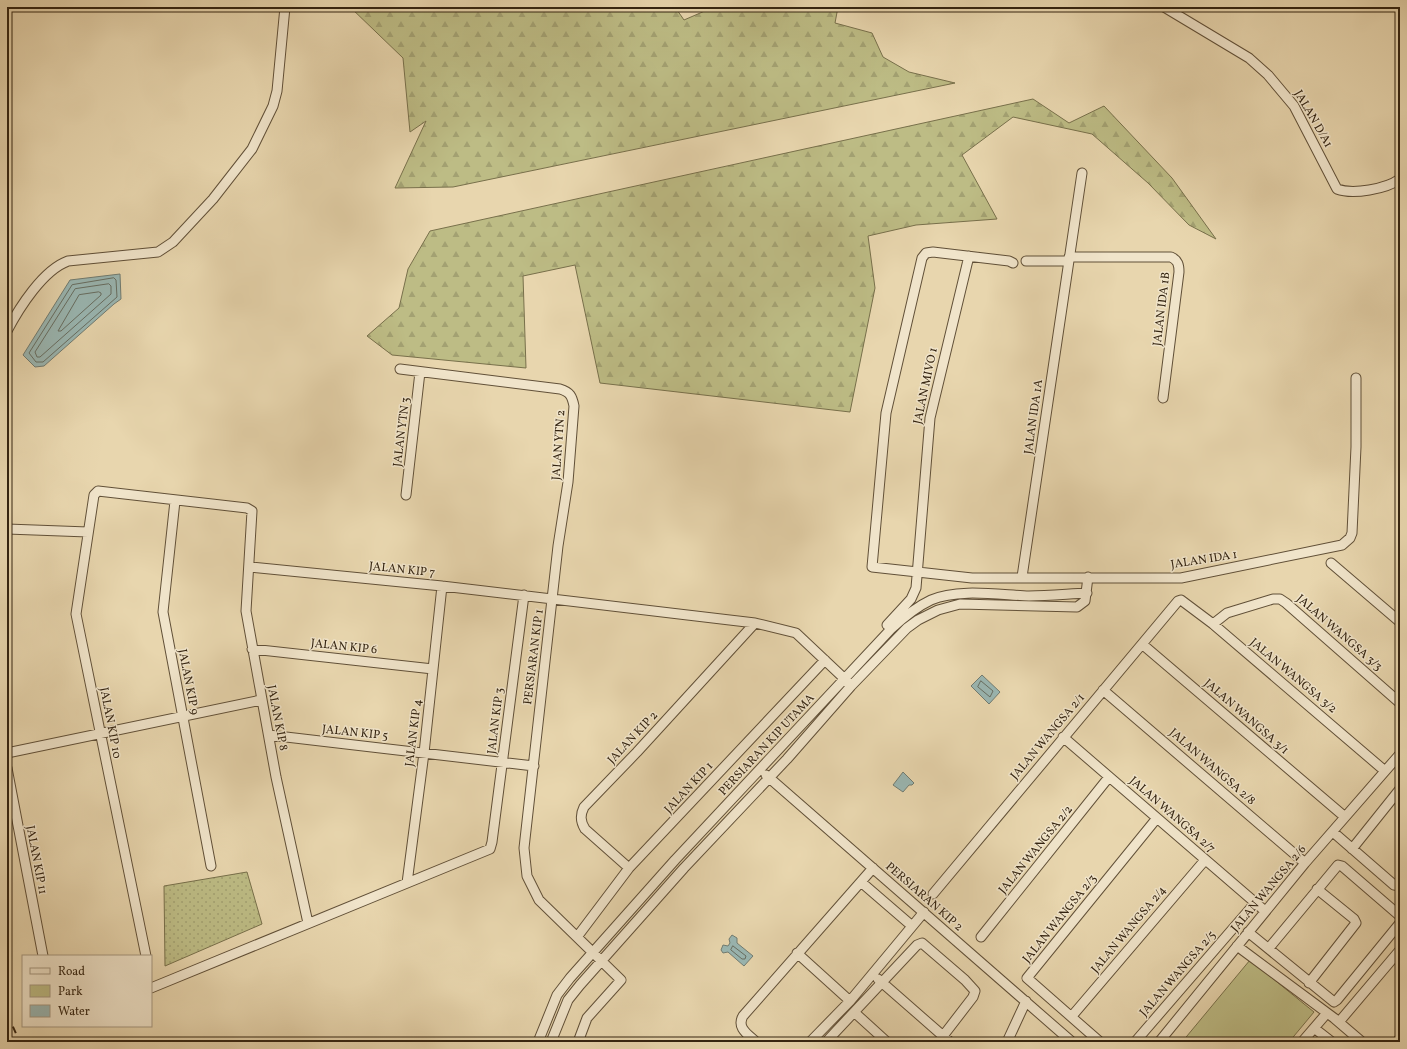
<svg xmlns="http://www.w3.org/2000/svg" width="1407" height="1049" font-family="Vollkorn,serif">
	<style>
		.grass { fill: url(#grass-dots); stroke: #78704b }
		.forest { fill: url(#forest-firs); stroke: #78704b }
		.park { fill: #bdbc85; stroke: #78704b }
		.water { fill: #9ab7b3; stroke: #717c72 }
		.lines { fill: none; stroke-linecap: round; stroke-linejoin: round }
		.shore { stroke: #676e62; stroke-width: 1 }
		.minor-casing { stroke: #615038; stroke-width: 11 }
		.minor { stroke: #f0e4ca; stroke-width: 9 }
		.rail { stroke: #342411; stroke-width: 2; stroke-dasharray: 7 7; stroke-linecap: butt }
		.labels { text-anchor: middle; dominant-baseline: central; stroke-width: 3; stroke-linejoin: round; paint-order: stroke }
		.street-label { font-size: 12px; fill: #342411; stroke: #f0e4ca }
	</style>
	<defs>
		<pattern id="grass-dots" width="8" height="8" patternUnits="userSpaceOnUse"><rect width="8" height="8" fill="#bdbc85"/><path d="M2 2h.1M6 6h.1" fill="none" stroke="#a3a172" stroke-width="1.8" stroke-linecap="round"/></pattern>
		<pattern id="forest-firs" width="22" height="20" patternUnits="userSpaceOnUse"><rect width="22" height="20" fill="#bdbc85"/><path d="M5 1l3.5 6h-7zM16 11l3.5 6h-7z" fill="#a3a172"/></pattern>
	</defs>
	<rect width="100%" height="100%" fill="#e8d6ae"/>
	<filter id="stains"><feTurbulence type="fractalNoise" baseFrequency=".005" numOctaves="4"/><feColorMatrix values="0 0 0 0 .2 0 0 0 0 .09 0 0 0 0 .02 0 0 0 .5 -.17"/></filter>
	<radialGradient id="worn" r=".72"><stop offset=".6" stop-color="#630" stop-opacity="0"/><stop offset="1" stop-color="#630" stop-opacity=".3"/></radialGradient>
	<path class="grass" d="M247,872L262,924L165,966L164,886Z"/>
	<path class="forest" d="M350,7H675L684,20L714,7H838L835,23L872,33L883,57L909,72L955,83L453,187L395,188L426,121L410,132L403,58Z
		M1033,99L1069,123L1104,106L1172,178L1216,239L1189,225L1148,183L1092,134L1013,117L962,155L997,219L916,225L868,236L875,288L850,412L600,383L575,265L523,276L526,368L392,355L367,336L399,308L408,269L430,231Z"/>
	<path class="park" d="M1250,960L1314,1012L1289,1042H1182Z"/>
	<path class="water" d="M120,274L121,299L114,304L44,366L35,367L23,355L70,280Z
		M982,675L1000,692L989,704L971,686Z
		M903,772L914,783L912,785H909L903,792L893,785Z
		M732,935L737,938V943L753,956L744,966L728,952L723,953L721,950L723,945L728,946L730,943L729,939Z"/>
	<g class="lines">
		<path class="shore" d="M114,278L116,280L117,297L43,362H36L29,353L72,285Z
			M109,284L111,286V294L40,357H37L35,352L75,289Z
			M99,292L101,293V295L61,331H58L79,295Z
			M981,681L993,691L990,697L978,687Z
			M733,946L746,956L745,959H742L731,950Z"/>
		<defs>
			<path id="minor" d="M1164,7L1249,58L1268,75L1294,106L1337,189C1353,195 1386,189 1400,179
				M1069,257H1171C1178,260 1179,265 1179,272L1163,398
				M1026,261H1069
				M1013,263L1009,261L933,252L926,253L922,258L886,413L872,567L972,578H1181L1342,545L1350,538L1352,533L1356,447V378
				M7,331C19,308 43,270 68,261L158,252L173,242L213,199L252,149L273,106L277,91L285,7
				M400,369L560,389C570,392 572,396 574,406L568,482L558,546L524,848L527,876L539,900L621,980L587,1018L578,1042
				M406,495L420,372
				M175,501L163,612L211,866
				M7,529L88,532
				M1331,563L1400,622
				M250,567L442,586L755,623L796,633L849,683
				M1022,577L1082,173
				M1213,624L1227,613L1273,599H1280L1286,603L1400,703
				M887,625L911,599L916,588L930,418L969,256
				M1142,644L1345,817
				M252,649L433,669
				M1103,690L1305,863
				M269,735L534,766
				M1063,737L1265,911
				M7,753L261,700
				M7,768L43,956
				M766,775L1072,1042
				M1333,832L1394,885L1400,886
				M1352,849L1400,789
				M629,868L585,829C580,821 580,815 584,807L637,752L755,623
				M861,882L912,926
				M407,883L424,753L442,586
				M933,894L1178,601L1181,600L1213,624L1385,771
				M1248,932L1334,1002L1337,1000L1400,923
				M577,937L629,868L825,660
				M981,937L1109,777
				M1237,946L1334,1018L1362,1042
				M1269,948L1338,865L1342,866L1400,916
				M797,953L850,1001
				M146,956L76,614L94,495L98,491L247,508L252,511L246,611L276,777L308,923
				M878,979L950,1042
				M1309,983L1356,923L1354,919L1317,889
				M151,988L490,849L492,842L524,595
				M854,1012L887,1042
				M1072,1016L1205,860
				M1339,1022L1400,950
				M1314,1028L1332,1042
				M538,1042L557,995L570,978L675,860L891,629C904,617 916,607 931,600C958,588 1000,595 1029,596C1048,596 1067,594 1087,593
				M551,1042L568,1000L580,985L684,868L787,759L851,686L907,628L918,620L938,610L960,604L1077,607L1085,601L1088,577
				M756,1042C749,1035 736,1028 743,1016L873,868
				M810,1042L850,1001L924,912
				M826,1042L917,945L922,943L965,980L975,991L973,997L943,1036
				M1007,1042L1026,1001
				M1100,1042L1027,978L1157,818
				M1135,1042L1255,903
				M1159,1042L1305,863L1400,754
				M1302,1042L1327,1013
				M1397,1042L1400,1038"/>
		</defs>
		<use href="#minor" class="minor-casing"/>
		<use href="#minor" class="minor"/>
		<path class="rail" d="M7,1014L20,1042"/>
	</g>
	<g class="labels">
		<g class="street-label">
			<text transform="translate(1313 119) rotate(60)">JALAN D/A1</text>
			<text transform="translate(1162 309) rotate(-83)">JALAN IDA 1B</text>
			<text transform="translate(926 386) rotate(-78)">JALAN MIVO 1</text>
			<text transform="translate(1034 417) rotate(-82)">JALAN IDA 1A</text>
			<text transform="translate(402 432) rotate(-83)">JALAN YTN 3</text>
			<text transform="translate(559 445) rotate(-86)">JALAN YTN 2</text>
			<text transform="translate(1204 560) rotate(-9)">JALAN IDA 1</text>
			<text transform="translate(402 570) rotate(6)">JALAN KIP 7</text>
			<text transform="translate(1339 633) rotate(41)">JALAN WANGSA 3/3</text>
			<text transform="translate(344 647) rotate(6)">JALAN KIP 6</text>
			<text transform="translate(534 657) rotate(-83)">PERSIARAN KIP 1</text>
			<text transform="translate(1293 676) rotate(40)">JALAN WANGSA 3/2</text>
			<text transform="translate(188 682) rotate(79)">JALAN KIP 9</text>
			<text transform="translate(1246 717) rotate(41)">JALAN WANGSA 3/1</text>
			<text transform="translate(277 718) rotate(79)">JALAN KIP 8</text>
			<text transform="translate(496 721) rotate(-83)">JALAN KIP 3</text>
			<text transform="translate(110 723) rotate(79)">JALAN KIP 10</text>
			<text transform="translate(355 733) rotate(6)">JALAN KIP 5</text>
			<text transform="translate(414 733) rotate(-83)">JALAN KIP 4</text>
			<text transform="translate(1048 737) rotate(-50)">JALAN WANGSA 2/1</text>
			<text transform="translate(633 738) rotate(-47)">JALAN KIP 2</text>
			<text transform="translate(767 745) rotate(-47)">PERSIARAN KIP UTAMA</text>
			<text transform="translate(1212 767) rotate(41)">JALAN WANGSA 2/8</text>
			<text transform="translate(689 788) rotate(-47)">JALAN KIP 1</text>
			<text transform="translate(1172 815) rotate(41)">JALAN WANGSA 2/7</text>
			<text transform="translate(1036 850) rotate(-51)">JALAN WANGSA 2/2</text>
			<text transform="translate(36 860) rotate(79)">JALAN KIP 11</text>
			<text transform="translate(1269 889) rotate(-50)">JALAN WANGSA 2/6</text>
			<text transform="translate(924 897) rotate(41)">PERSIARAN KIP 2</text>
			<text transform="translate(1060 919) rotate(-51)">JALAN WANGSA 2/3</text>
			<text transform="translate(1129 930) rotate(-50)">JALAN WANGSA 2/4</text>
			<text transform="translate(1178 974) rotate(-49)">JALAN WANGSA 2/5</text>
		</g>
	</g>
	<rect width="1407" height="1049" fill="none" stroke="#e8d6ae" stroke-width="24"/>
	<rect x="8" y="8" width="1391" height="1033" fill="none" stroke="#342411" stroke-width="2"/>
	<rect x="12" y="12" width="1383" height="1025" fill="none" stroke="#342411"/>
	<rect x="22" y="955" width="130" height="72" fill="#f0e4ca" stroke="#a59780"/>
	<rect x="30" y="968" width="20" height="6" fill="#f0e4ca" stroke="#a59780"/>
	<text x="58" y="975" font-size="12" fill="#342411">Road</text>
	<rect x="30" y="985" width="20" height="12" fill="#bdbc85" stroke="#a59780"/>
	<text x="58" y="995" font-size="12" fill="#342411">Park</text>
	<rect x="30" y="1005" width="20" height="12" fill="#9ab7b3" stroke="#a59780"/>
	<text x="58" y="1015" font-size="12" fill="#342411">Water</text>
	<rect width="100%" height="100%" filter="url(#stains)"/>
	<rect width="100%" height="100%" fill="url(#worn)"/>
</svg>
